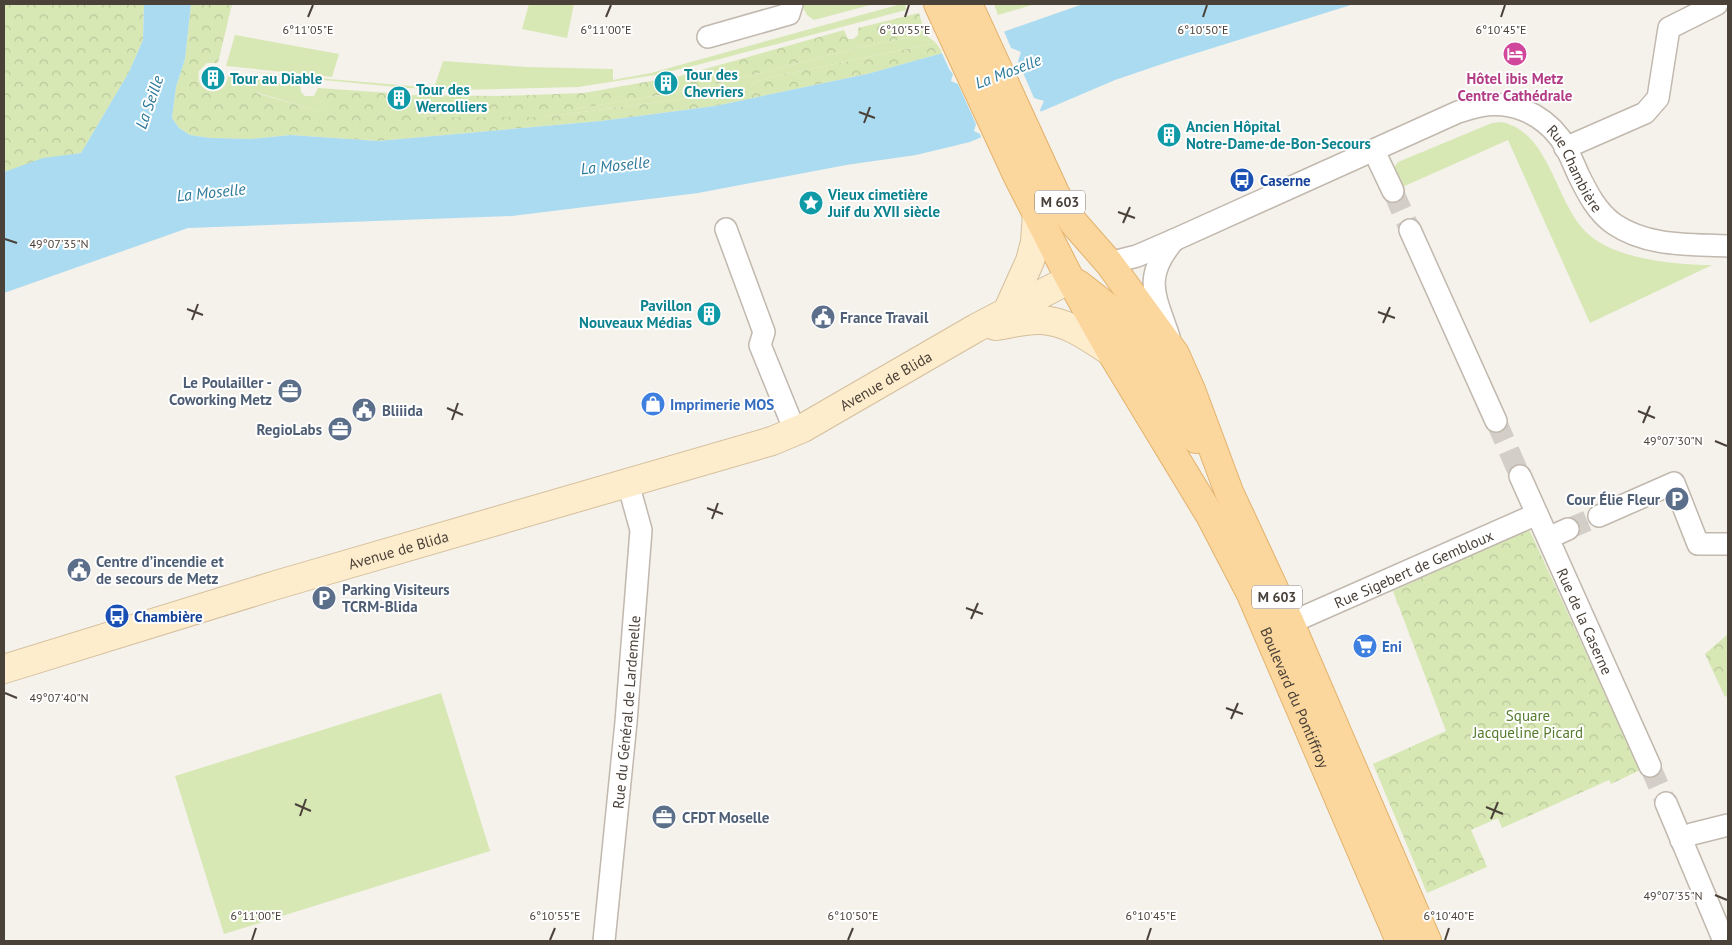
<svg xmlns="http://www.w3.org/2000/svg" width="1732" height="945" font-family="'PT Sans',sans-serif">
	<style>
		.grass { fill: #d7e8b5 }
		.forest { fill: url(#forest-crowns) }
		.water { fill: #aadbf0 }
		.pier { fill: #f5f1eb }
		.lines { fill: none; stroke-linecap: round; stroke-linejoin: round }
		.minor-tunnel { stroke: #d3cec7; stroke-width: 21; stroke-dasharray: 21 11; stroke-linecap: butt }
		.minor-casing { stroke: #c1b8ae; stroke-width: 24 }
		.secondary-casing { stroke: #d4bf9c; stroke-width: 30 }
		.primary-casing { stroke: #e2b26c; stroke-width: 30 }
		.minor { stroke: #fff; stroke-width: 21 }
		.secondary { stroke: #feedcd; stroke-width: 28 }
		.primary { stroke: #fcd79d; stroke-width: 28 }
		.ticks { fill: none; stroke: #4a4139; stroke-width: 2 }
		.labels { text-anchor: middle; dominant-baseline: central; stroke-width: 4; stroke-linejoin: round; paint-order: stroke }
		.shield { fill: #fff; stroke: #807a74; stroke-width: 1 }
		.shield-label { font-size: 14px; font-weight: bold; fill: #4a4139 }
		.culture-label { font-size: 15px; font-weight: bold; fill: #0d838f; stroke: #fff; text-anchor: start }
		.hotel-label { font-size: 15px; font-weight: bold; fill: #b23c85; stroke: #fff }
		.street-label { font-size: 15px; fill: #4a4139; stroke: #fff }
		.transit-label { font-size: 15px; font-weight: bold; fill: #164399; stroke: #fff; text-anchor: start }
		.service-label { font-size: 15px; font-weight: bold; fill: #4e5e75; stroke: #fff; text-anchor: start }
		.shop-label { font-size: 15px; font-weight: bold; fill: #366cbe; stroke: #fff; text-anchor: start }
		.park-label { font-size: 15px; fill: #537b2c; stroke: #fff }
		.water-label { font-size: 16px; font-style: italic; fill: #2e7a9c; stroke: #fff }
		.ticks-label { font-size: 12px; text-anchor: middle; fill: #4a4139; stroke: #fff; stroke-width: 4; stroke-linejoin: round; paint-order: stroke }
	</style>
	<defs>
		<pattern id="forest-crowns" width="20" height="18" patternUnits="userSpaceOnUse" patternTransform="scale(1.25)"><rect width="20" height="18" fill="#d7e8b5"/><path d="M2 6a3 3 0 1 1 6 0M12 15a3 3 0 1 1 6 0" fill="none" stroke="#bac89c"/></pattern>
	</defs>
	<rect width="100%" height="100%" fill="#f5f1eb"/>
	<path class="grass" d="M529,4H574L567,38L522,29Z
		M801,4H874L814,20L807,15Z
		M901,4H905L906,10L697,65L655,75L578,87L458,90L408,88L302,78L224,68L294,76L434,88L443,61L526,67L613,69V80L651,73Z
		M994,4H1035L998,15Z
		M925,34L936,43L767,78L729,93L543,117L418,118L463,109H575L696,89L857,48Z
		M235,35L339,54L332,77L226,66Z
		M273,82L300,85L301,92L305,96H314L342,118L255,92Z
		M1501,122C1549,131 1555,200 1585,231C1611,259 1675,265 1712,265L1590,323L1508,140L1398,189L1393,169L1398,162L1492,123Z
		M441,693L490,851L224,934L175,776Z"/>
	<path class="forest" d="M4,4H144L143,40L129,72L81,153L43,159L4,172Z
		M191,4H232L218,63H207L199,71C194,96 227,99 228,75L269,80L273,82L256,93L340,117L314,96L318,88L389,93L390,99L401,104L408,98V95L499,96L584,93L657,80L661,86L666,88C672,86 674,83 673,78L844,30L848,39H853L858,35V28L919,13L925,34L857,48L696,89L575,109H463L421,117H543L729,93L767,78L936,43L943,53L867,74L715,106L601,121L378,141L290,135L251,139L210,138L190,135L179,128L172,118L176,87L185,59Z
		M1529,529L1640,770L1611,784L1609,780L1502,828L1498,818L1471,830L1487,867L1427,893L1373,764L1446,731L1393,591Z
		M1728,634V695L1725,697L1705,654Z"/>
	<path class="water" d="M144,4H191L185,59L176,87L172,118L179,128L190,135L210,138L251,139L290,135L378,141L601,121L715,106L867,74L943,53L1083,4H1354L1171,61L1115,80L970,142L916,155L846,165L698,193L512,216L188,228L4,293V172L43,158L81,153L129,72L143,40Z"/>
	<path class="pier" d="M1003,29L1011,48L1021,52L1018,61L1034,98L1044,101L1040,110L1042,114L982,140L980,134L974,131L976,124L958,84L951,81L953,74L949,69L941,51Z"/>
	<g class="lines">
		<path class="minor-tunnel" d="M1393,191L1410,230
			M1496,421L1520,476
			M1568,529L1599,516
			M1650,766L1666,803"/>
		<defs>
			<g id="minor">
				<path d="M708,37L789,14L792,4"/>
				<path d="M1565,148L1645,113L1658,98L1669,28L1717,4"/>
				<path d="M1374,151L1393,191"/>
				<path d="M726,229L764,332L760,345L795,431"/>
				<path d="M1410,230L1496,421"/>
				<path id="s1" d="M1109,263L1137,256L1174,240L1458,112C1466,110 1473,107 1480,106C1511,100 1541,113 1560,138C1568,149 1573,163 1579,176C1588,194 1597,212 1614,224C1648,247 1690,244 1728,246"/>
				<path d="M1169,337C1155,295 1142,278 1174,240"/>
				<path id="s2" d="M1520,476L1650,766"/>
				<path d="M1599,516L1674,483L1698,544H1728"/>
				<path d="M1548,538L1568,529"/>
				<path id="s3" d="M1290,623L1537,514"/>
				<path d="M1666,803L1724,941"/>
				<path d="M1681,840L1692,834L1728,825"/>
				<path id="s4" d="M604,941L626,722L641,530L628,483"/>
			</g>
			<g id="secondary">
				<path d="M1007,312L1030,261L1035,242L1037,213"/>
				<path d="M995,326C1010,324 1026,319 1041,320C1067,321 1090,338 1111,352"/>
				<path id="s5" d="M4,669L276,585L772,441L803,428L976,328L1070,279"/>
			</g>
			<g id="primary">
				<path id="s6" d="M938,4L1017,175L1070,279L1111,352L1211,517L1251,594L1400,941"/>
				<path d="M968,4L1056,195L1073,222L1109,263L1175,354L1191,390L1229,492L1290,623L1427,941"/>
				<path d="M1078,284L1110,309L1145,356L1196,439"/>
			</g>
		</defs>
		<use href="#minor" class="minor-casing"/>
		<use href="#secondary" class="secondary-casing"/>
		<use href="#primary" class="primary-casing"/>
		<use href="#minor" class="minor"/>
		<use href="#secondary" class="secondary"/>
		<use href="#primary" class="primary"/>
	</g>
	<path class="ticks" d="M308,17L313,5M606,17L611,5M905,17L909,5M1203,17L1207,5M1501,17L1505,5M859,112L875,118M864,123L870,107M1118,212L1135,218M1123,223L1130,207M5,239L17,243M187,309L203,315M1378,312L1395,318M192,320L198,304M1383,323L1390,307M447,408L463,415M1638,411L1655,418M452,420L458,403M1643,423L1650,406M1715,441L1727,446M707,508L723,514M712,519L718,503M966,608L983,614M971,619L978,603M5,693L17,698M1226,708L1243,714M1231,719L1238,703M295,804L311,811M1486,807L1503,814M300,816L306,799M1491,819L1498,802M1715,895L1727,900M252,940L256,928M550,940L555,928M848,940L853,928M1147,940L1151,928M1445,940L1449,928"/>
	<defs>
		<symbol id="hotel-disc" viewBox="-11 -11 22 22"><circle r="9.5" fill="#d1479c" stroke="#fff"/><path d="M-6-4.5h1.5V1H6V5H4.5V3h-9V5H-6ZM-4 0a1.8 1.8 0 1 1 3.6 0ZM.5 0V-2.5h3Q6-2.5 6 0Z" fill="#fff"/></symbol>
		<symbol id="building-disc" viewBox="-11 -11 22 22"><circle r="9.5" fill="#0f9aa8" stroke="#fff"/><path d="M-4-6H4V6H1V3H-1V6H-4ZM-2.5-4.3h1.7v1.8h-1.7ZM.8-4.3h1.7v1.8H.8ZM-2.5-1h1.7V.8h-1.7ZM.8-1h1.7V.8H.8Z" fill="#fff"/></symbol>
		<symbol id="bus-disc" viewBox="-11 -11 22 22"><circle r="9.5" fill="#1a4fb4" stroke="#fff"/><path d="M-5-6H5V4H4V6H2V4H-2V6H-4V4H-5ZM-3.5-4V0h7V-4ZM-3.5 1.2v1.5H-2V1.2ZM2 1.2v1.5H3.5V1.2Z" fill="#fff"/></symbol>
		<symbol id="sight-disc" viewBox="-11 -11 22 22"><circle r="9.5" fill="#0f9aa8" stroke="#fff"/><path d="M0-6L1.8-2.2L6-1.7L2.9 1.2L3.7 5.4L0 3.3L-3.7 5.4L-2.9 1.2L-6-1.7L-1.8-2.2Z" fill="#fff"/></symbol>
		<symbol id="civic-disc" viewBox="-11 -11 22 22"><circle r="9.5" fill="#5c6f8a" stroke="#fff"/><path d="M-.6-6.5H3V-4.5H.6V-3L4-1V1h2V6H-6V1h2V-1L-.6-3ZM-1.2 2.5V6h2.4V2.5Z" fill="#fff"/></symbol>
		<symbol id="office-disc" viewBox="-11 -11 22 22"><circle r="9.5" fill="#5c6f8a" stroke="#fff"/><path d="M-6-3h4V-5.5h4V-3h4V5H-6ZM-1-4.5V-3h2v-1.5ZM-6 0V1H6V0Z" fill="#fff"/></symbol>
		<symbol id="shop-disc" viewBox="-11 -11 22 22"><circle r="9.5" fill="#3f7fe0" stroke="#fff"/><path d="M-5-2.5h2.3a2.7 3.5 0 0 1 5.4 0H5L5.5 6h-11ZM-1.5-2.5h3a1.5 2.3 0 0 0-3 0Z" fill="#fff"/></symbol>
		<symbol id="parking-disc" viewBox="-11 -11 22 22"><circle r="9.5" fill="#5c6f8a" stroke="#fff"/><path d="M-3.5-5.5H1a3.5 3.5 0 0 1 0 7H-1V5.5H-3.5ZM-1-3.4V-.6H.8a1.4 1.4 0 0 0 0-2.8Z" fill="#fff"/></symbol>
		<symbol id="supermarket-disc" viewBox="-11 -11 22 22"><circle r="9.5" fill="#3f7fe0" stroke="#fff"/><path d="M-6-5.5h2.5l.6 2H6L4.5 2H-2.5L-4.4-4H-6ZM-1.5 3.2a1.3 1.3 0 1 0 .1 0ZM3 3.2a1.3 1.3 0 1 0 .1 0Z" fill="#fff"/></symbol>
	</defs>
	<g fill-rule="evenodd">
		<use href="#hotel-disc" x="1501" y="40" width="28" height="28"/>
		<use href="#building-disc" x="199" y="64" width="28" height="28"/>
		<use href="#building-disc" x="652" y="69" width="28" height="28"/>
		<use href="#building-disc" x="385" y="84" width="28" height="28"/>
		<use href="#building-disc" x="1155" y="121" width="28" height="28"/>
		<use href="#bus-disc" x="1228" y="166" width="28" height="28"/>
		<use href="#sight-disc" x="797" y="189" width="28" height="28"/>
		<use href="#building-disc" x="695" y="300" width="28" height="28"/>
		<use href="#civic-disc" x="809" y="303" width="28" height="28"/>
		<use href="#office-disc" x="276" y="377" width="28" height="28"/>
		<use href="#shop-disc" x="639" y="390" width="28" height="28"/>
		<use href="#civic-disc" x="350" y="396" width="28" height="28"/>
		<use href="#office-disc" x="326" y="415" width="28" height="28"/>
		<use href="#parking-disc" x="1663" y="485" width="28" height="28"/>
		<use href="#civic-disc" x="65" y="556" width="28" height="28"/>
		<use href="#parking-disc" x="310" y="584" width="28" height="28"/>
		<use href="#bus-disc" x="103" y="602" width="28" height="28"/>
		<use href="#supermarket-disc" x="1351" y="632" width="28" height="28"/>
		<use href="#office-disc" x="650" y="803" width="28" height="28"/>
	</g>
	<g class="labels">
		<g class="shield">
			<rect x="1035" y="190.5" width="50" height="23" rx="4"/>
			<rect x="1252" y="585.5" width="50" height="23" rx="4"/>
		</g>
		<g class="shield-label">
			<text x="1060" y="202">M 603</text>
			<text x="1277" y="597">M 603</text>
		</g>
		<g class="culture-label">
			<text x="684" y="74">Tour des<tspan x="684" dy="17">Chevriers</tspan></text>
			<text x="230" y="78">Tour au Diable</text>
			<text x="416" y="89">Tour des<tspan x="416" dy="17">Wercolliers</tspan></text>
			<text x="1186" y="126">Ancien Hôpital<tspan x="1186" dy="17">Notre-Dame-de-Bon-Secours</tspan></text>
			<text x="828" y="194">Vieux cimetière<tspan x="828" dy="17">Juif du XVII siècle</tspan></text>
			<text x="692" y="305" text-anchor="end">Pavillon<tspan x="692" dy="17">Nouveaux Médias</tspan></text>
		</g>
		<g class="hotel-label">
			<text x="1515" y="78">Hôtel ibis Metz<tspan x="1515" dy="17">Centre Cathédrale</tspan></text>
		</g>
		<g class="street-label">
			<text stroke="none"><textPath href="#s1" startOffset="528">Rue Chambière</textPath></text>
			<text stroke="none"><textPath href="#s5" startOffset="930">Avenue de Blida</textPath></text>
			<text stroke="none"><textPath href="#s5" startOffset="412">Avenue de Blida</textPath></text>
			<text stroke="none"><textPath href="#s3" startOffset="135">Rue Sigebert de Gembloux</textPath></text>
			<text stroke="none"><textPath href="#s2" startOffset="159">Rue de la Caserne</textPath></text>
			<text stroke="none"><textPath href="#s6" startOffset="781">Boulevard du Pontiffroy</textPath></text>
			<text stroke="none"><textPath href="#s4" startOffset="230">Rue du Général de Lardemelle</textPath></text>
		</g>
		<g class="transit-label">
			<text x="1260" y="180">Caserne</text>
			<text x="134" y="616">Chambière</text>
		</g>
		<g class="service-label">
			<text x="840" y="317">France Travail</text>
			<text x="272" y="382" text-anchor="end">Le Poulailler -<tspan x="272" dy="17">Coworking Metz</tspan></text>
			<text x="382" y="410">Bliiida</text>
			<text x="322" y="429" text-anchor="end">RegioLabs</text>
			<text x="1660" y="499" text-anchor="end">Cour Élie Fleur</text>
			<text x="96" y="561">Centre d’incendie et<tspan x="96" dy="17">de secours de Metz</tspan></text>
			<text x="342" y="589">Parking Visiteurs<tspan x="342" dy="17">TCRM-Blida</tspan></text>
			<text x="682" y="817">CFDT Moselle</text>
		</g>
		<g class="shop-label">
			<text x="670" y="404">Imprimerie MOS</text>
			<text x="1382" y="646">Eni</text>
		</g>
		<g class="park-label">
			<text x="1528" y="715">Square<tspan x="1528" dy="17">Jacqueline Picard</tspan></text>
		</g>
		<g class="water-label">
			<text transform="translate(1008 71) rotate(-21)">La Moselle</text>
			<text transform="translate(149 102) rotate(-71)">La Seille</text>
			<text transform="translate(615 165) rotate(-6)">La Moselle</text>
			<text transform="translate(211 192) rotate(-6)">La Moselle</text>
		</g>
	</g>
	<g class="ticks-label">
		<text x="308" y="34">6°11'05"E</text>
		<text x="606" y="34">6°11'00"E</text>
		<text x="905" y="34">6°10'55"E</text>
		<text x="1203" y="34">6°10'50"E</text>
		<text x="1501" y="34">6°10'45"E</text>
		<text x="59" y="248">49°07'35"N</text>
		<text x="1673" y="445">49°07'30"N</text>
		<text x="59" y="702">49°07'40"N</text>
		<text x="1673" y="900">49°07'35"N</text>
		<text x="256" y="920">6°11'00"E</text>
		<text x="555" y="920">6°10'55"E</text>
		<text x="853" y="920">6°10'50"E</text>
		<text x="1151" y="920">6°10'45"E</text>
		<text x="1449" y="920">6°10'40"E</text>
	</g>
	<rect width="1732" height="945" fill="none" stroke="#4a4139" stroke-width="10"/>
</svg>
